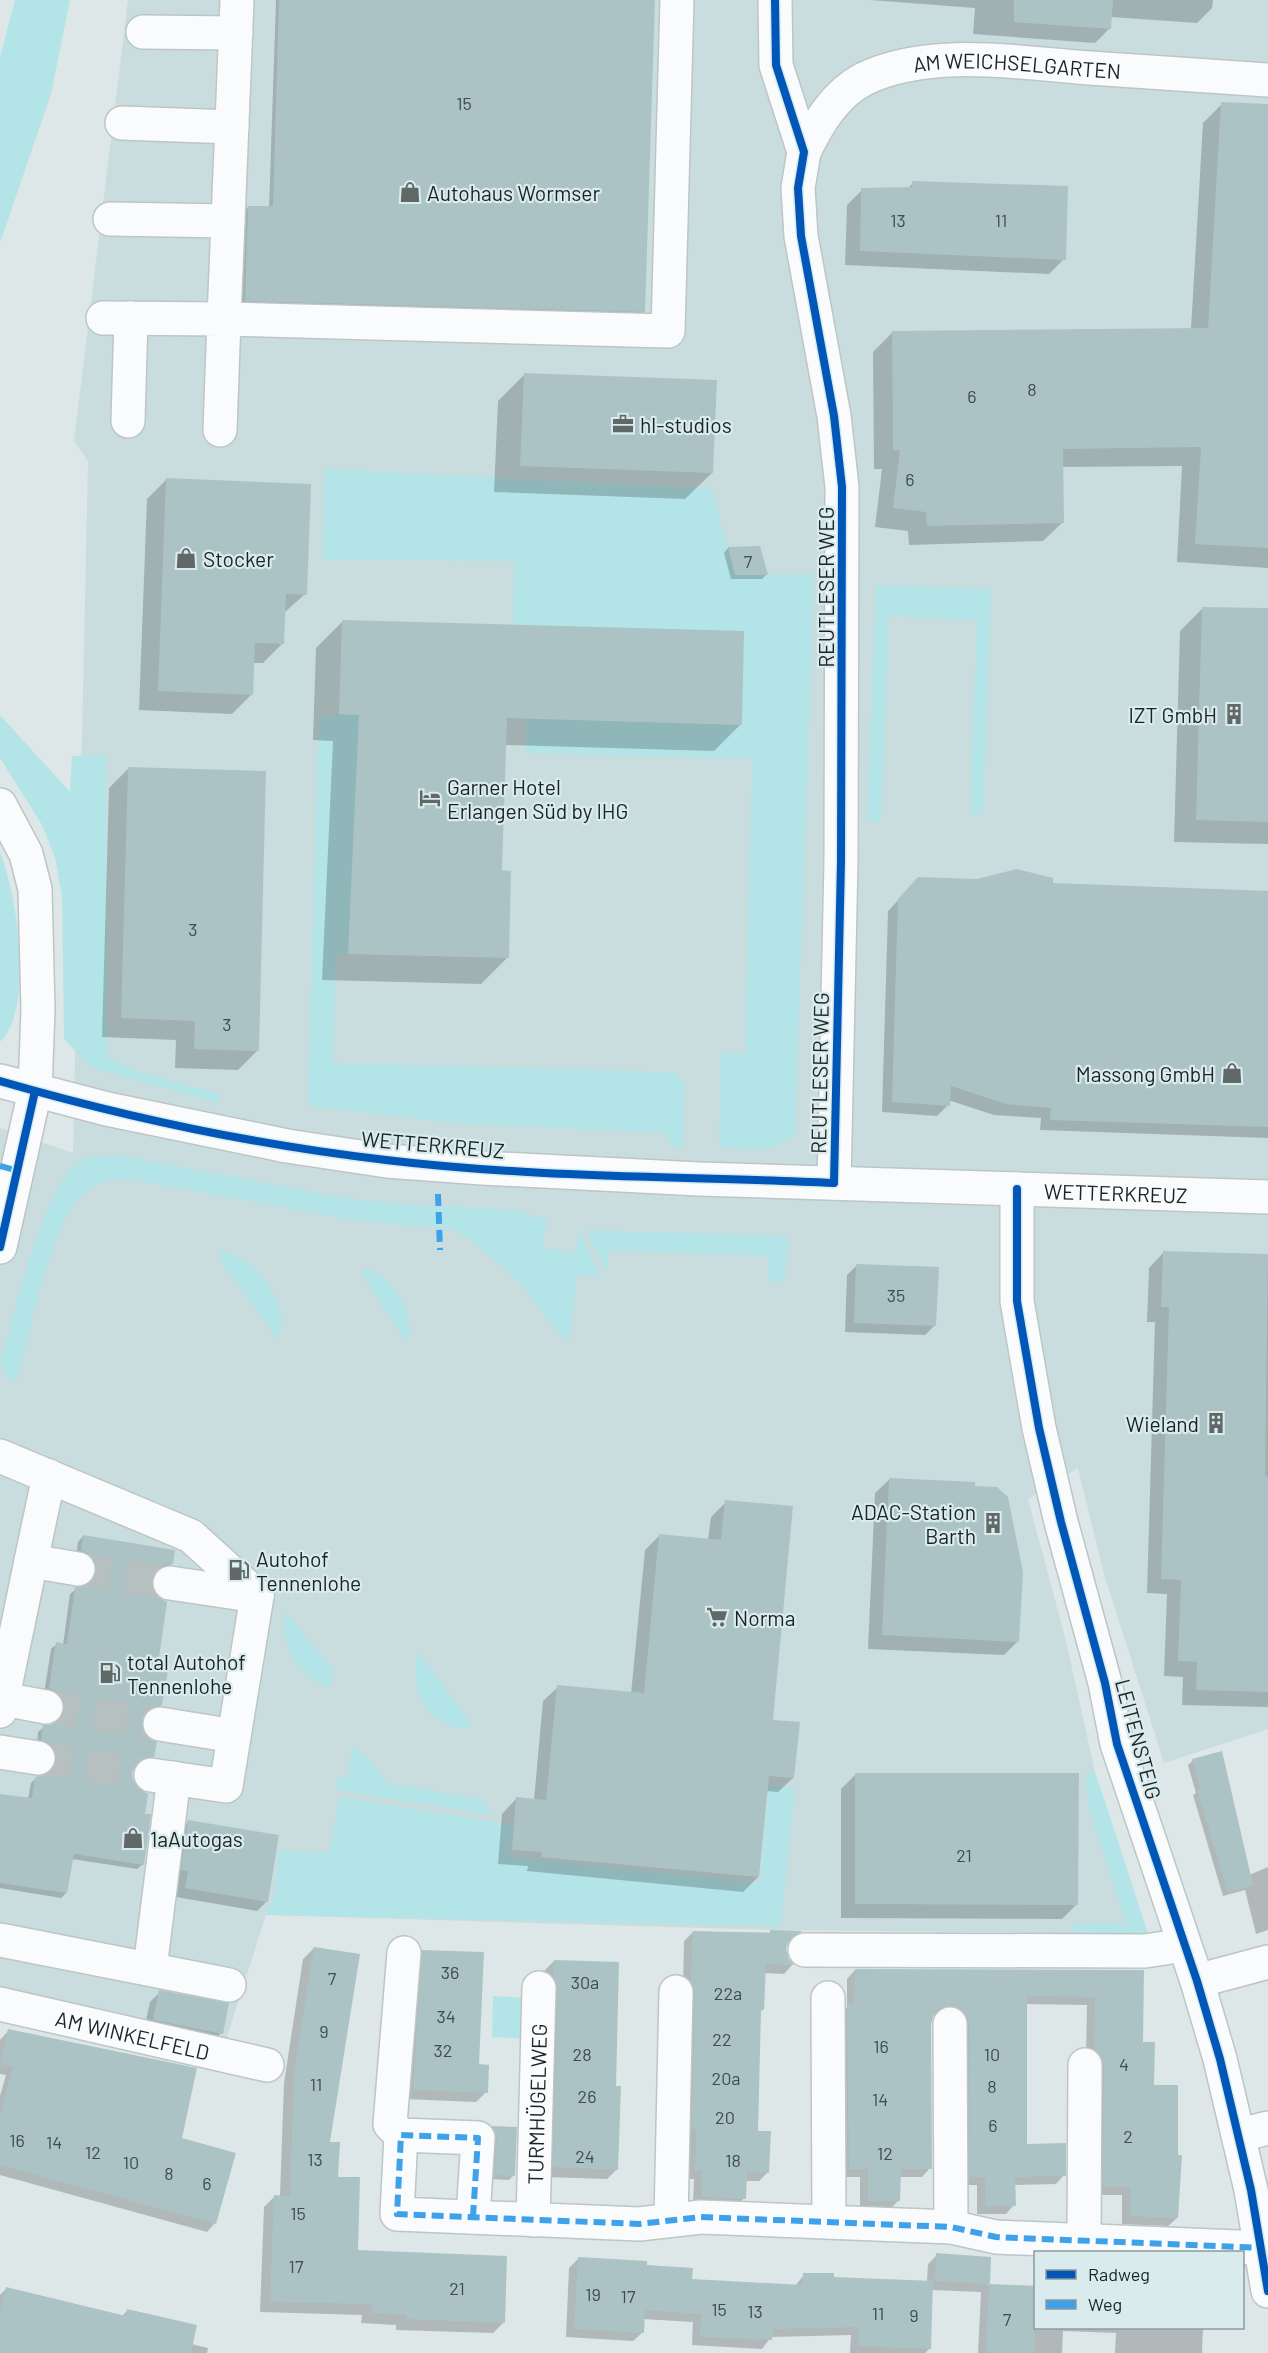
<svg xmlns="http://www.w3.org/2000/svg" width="1268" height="2353" font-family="Barlow,sans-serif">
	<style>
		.built { fill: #caddde }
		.green { fill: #b3e5e8 }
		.shadow { fill: #0003 }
		.building { fill: #acc3c5 }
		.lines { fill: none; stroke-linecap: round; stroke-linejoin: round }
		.minor-tunnel { stroke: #b6c0c1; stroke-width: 33; stroke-dasharray: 33 16; stroke-linecap: butt }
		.minor-casing { stroke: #bdc5c5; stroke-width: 36 }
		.highway-casing { stroke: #bdc5c5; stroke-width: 36 }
		.minor { stroke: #fafbfc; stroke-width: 33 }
		.highway { stroke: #fafbfc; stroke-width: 33 }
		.quiet { stroke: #3da2ea; stroke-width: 6; stroke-dasharray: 12 6; stroke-linecap: butt }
		.cycleway-casing { stroke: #d9ebec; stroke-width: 11 }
		.cycleway { stroke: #0057b8; stroke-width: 8 }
		.labels { text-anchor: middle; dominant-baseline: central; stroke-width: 4.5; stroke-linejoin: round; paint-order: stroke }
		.number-label { font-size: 18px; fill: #404b4c }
		.street-label { font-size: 21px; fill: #1c2323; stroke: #d9ebec }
		.poi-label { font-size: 21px; fill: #1c2323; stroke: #d9ebec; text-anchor: start }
	</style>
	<rect width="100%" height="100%" fill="#dde7e8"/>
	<path class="built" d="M128,0H1268V1729L1164,1763L1104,1574L1078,1468L1028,1499L1066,1641L1095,1772L1148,1934L770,1930L266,1915L226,2040L0,1990V1128L73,1153L88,461L74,441Z"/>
	<path class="green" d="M15,0H70L51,94L0,243V57Z
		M324,469L712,489L735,575L814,574L795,1134C774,1154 749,1149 723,1148L719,1143L720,1058L723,1053L745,1054L752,759L526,753V719L741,725L744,632L513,625L514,561L323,560Z
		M876,585L991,589L983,814H970L977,620L889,616L881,822H867Z
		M339,714L359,715L348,954L336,955L333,1063L671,1072L677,1074L685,1083L683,1147L672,1146L666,1133L452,1123L310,1106L308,1099L319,718Z
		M0,715L70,792L72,756L106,755L107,1056L139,1072L220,1094L219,1103L105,1072L89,1065L64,1039L62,896L55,858L42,825L0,758Z
		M0,852C17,894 35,1008 0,1042Z
		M125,1156L338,1197L399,1204L516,1210L548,1220L542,1248L575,1253L579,1228L600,1277L577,1275L570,1338L561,1337L520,1283L471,1240L452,1229L359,1221L128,1179C112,1180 94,1182 82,1195C51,1226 29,1335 17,1380L11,1382L0,1365C12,1320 42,1191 76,1164C89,1154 109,1156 125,1156Z
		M586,1230L786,1236L789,1240L784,1282L768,1281L769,1256L608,1250L607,1274Z
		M223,1250C259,1263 292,1302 278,1340L219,1259Z
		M364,1269C394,1274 417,1315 407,1343L362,1274Z
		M285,1612L334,1670L331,1687C324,1688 320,1684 314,1680C290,1661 282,1642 285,1612Z
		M418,1652L471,1722L468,1729C423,1726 410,1691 418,1652Z
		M352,1745L367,1757L387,1783L482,1799L494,1815L336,1790L337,1777L348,1778Z
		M1085,1773H1094L1100,1786L1148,1934H1073V1924H1126L1088,1805Z
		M769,1786L795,1788L781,1926L266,1915L274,1897L279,1851L329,1853L339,1797L512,1825L510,1857L760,1883Z
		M493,1996L527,1998V2039L492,2037Z"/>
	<path class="shadow" d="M276,0H653L644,311L639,316L241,305L244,212L248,207L269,208Z
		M870,0H1213L1212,8L1197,23L1111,17L1110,28L1095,43L973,34L975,8Z
		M1222,104L1268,106V568L1177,562L1182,466L1062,467L1063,522L1043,541L909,545L908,531L875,527L882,469H874L873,352L892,333L1191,329L1203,123Z
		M913,183L1064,259L1049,274L845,265L847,205L862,190L907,189Z
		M524,375L712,473L685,499L494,492L498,401Z
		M167,479L305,594L284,613L282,644L263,663H253L251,695L232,714L139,710L147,499Z
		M759,547L766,575L762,579H731L724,553L728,548Z
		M1203,608L1268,610V844L1174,842L1180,631Z
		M342,622L740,725L714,751L504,745L501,872L507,958L481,984L322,980L333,741L313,740L316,648Z
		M128,769L257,1051L238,1070L175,1068L176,1040L102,1037L109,788Z
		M1051,885L1268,892V1138L1040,1130L1041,1118L994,1115L948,1100V1105L937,1116L882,1112L888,911L908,890Z
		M1163,1253L1268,1256V1707L1182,1705L1183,1677L1164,1676L1167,1594L1147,1593L1155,1322H1147L1149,1268Z
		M857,1265L935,1325L925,1335L845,1332L847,1275Z
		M890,1479L973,1487L1018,1641L1004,1655L868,1649L875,1493Z
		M726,1502L772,1721L793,1778L778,1792L766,1791L758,1877L743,1892L527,1871L528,1866L498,1864L502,1814L516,1799L534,1800L543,1701L558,1687L631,1694L645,1550L659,1536L708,1540L711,1517Z
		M83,1536L171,1564L166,1569L153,1573L150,1581L161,1705L156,1710L146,1711L140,1720L141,1732L153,1756L148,1761L137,1763L131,1773L143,1815V1864L137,1869L72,1859L66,1893L61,1898L0,1888V1795L28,1799L31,1783L36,1778L49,1774L52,1768L50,1756L37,1745L38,1732L44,1727L56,1724L60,1716L59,1706L44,1694L51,1649L57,1644L63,1645L70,1594L76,1589L89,1585L92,1579L91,1568L76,1556L78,1542Z
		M1193,1760L1249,1875L1268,1867V1930L1256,1934L1245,1890L1223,1896L1193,1795L1196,1793L1188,1765Z
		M856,1774L1077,1904L1062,1919L841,1918V1789Z
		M188,1822L267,1901L257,1911L176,1897L178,1881L172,1880L178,1832Z
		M693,1932L798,1933L787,1943L785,1949L787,1960L792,1965L784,1974L764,1973L763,2009L760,2012L756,2132L768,2172L759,2181H745L744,2198L735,2207L693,2206L694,2179H687L683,1991L684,1941Z
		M314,1948L329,2143L356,2251L504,2322L493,2333L396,2330V2325L361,2323L362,2315L260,2312L264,2207L275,2196H280L284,2083L303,1959Z
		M423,1951L486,2092L476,2102L404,2099L413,1961Z
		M554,1961L615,2087L617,2169L607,2179L544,2177V1971Z
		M855,1970L1143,1971L1141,2044L1153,2086L1177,2218L1168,2226L1122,2224V2195H1095L1086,2057L1087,2005L1025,2004L1026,2145L1064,2175L1056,2184L1014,2185V2205L1006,2214H977V2185H962L940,2013L932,2016L930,2024V2168L922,2177H899V2200L890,2209H860V2177H841L839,2014L847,2007V1979Z
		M160,1992L221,2033L211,2043L144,2029L150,2002Z
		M9,2030L180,2139L215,2223L207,2232L0,2175V2096L6,2075L0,2074V2040Z
		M492,2127L514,2175L509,2180L491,2179L487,2131Z
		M937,2255L990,2258L988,2285L1036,2286V2328H1203L1202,2353H1115L1116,2333L1063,2331L1062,2353H978L981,2292L932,2290L929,2349L925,2353H850L851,2335L771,2337L762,2349L692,2345L693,2322L643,2319V2332L633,2341L566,2337L569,2268L578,2259L645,2267L691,2281L795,2286L804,2275L833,2279L927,2282L928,2264Z
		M7,2288L121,2317L128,2310L191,2344L208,2348L207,2353H0V2295Z"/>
	<path class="building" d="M279,0H655L645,312L245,301L248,206H273Z
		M1014,0H1113L1111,29L1014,22Z
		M1221,102L1268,104V548L1195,544L1201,447L1063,449L1064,523L927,526L926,512L893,508L900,450H893L892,331L1208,328Z
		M912,181L1068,186L1066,260L860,251L861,188L912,187Z
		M524,373L717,380L713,473L520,466Z
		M166,478L311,484L307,595L286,594L284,644L255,643L253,695L158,691Z
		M760,546L768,575H735L728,547Z
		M1202,607L1268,608V822L1196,820Z
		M342,620L744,631L742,725L507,718L502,870L511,871L509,958L348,954L359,715L339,714Z
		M128,767L266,771L259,1051L194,1049L195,1021L121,1018Z
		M1017,869L1053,878V883L1268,891V1127L1050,1120L1051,1108L1006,1104L951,1086L950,1106L892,1102L898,899L918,877L977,879Z
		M1163,1251L1268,1254L1265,1476L1268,1477V1692L1196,1690L1197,1662L1178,1661L1181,1580L1161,1579L1169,1307H1161Z
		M856,1264L939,1267L936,1326L854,1323Z
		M889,1478L975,1482V1486L997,1487L1008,1497L1023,1572L1019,1642L882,1635Z
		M725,1500L793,1506L773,1720L800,1722L794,1778L769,1776L759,1877L541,1857L542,1852L512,1850L516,1797L546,1800L557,1685L644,1693L659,1534L721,1540Z
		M83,1535L175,1550L173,1564L164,1565L156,1571L151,1581L153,1590L158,1597L167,1602L159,1658L170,1660L162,1705L153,1707L145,1713L142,1720L143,1731L149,1739L157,1742L154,1757L144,1758L136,1764L132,1773L133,1781L139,1789L148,1794L145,1814H151L144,1865L74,1854L67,1893L0,1883V1794L32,1798L35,1777L45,1775L53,1769L56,1761L55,1751L49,1743L41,1740L43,1725H52L60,1720L64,1710L63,1700L59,1693L49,1688L56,1642L67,1644L75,1587L85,1586L93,1580L96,1573L95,1562L89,1554L81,1550Z
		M1222,1751L1253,1885L1228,1893L1197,1790L1200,1788L1192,1759Z
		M855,1773H1079L1078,1905L855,1904Z
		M188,1820L279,1835L268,1902L185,1888L188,1871L181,1870Z
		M770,1930L802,1931L789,1940L786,1949L789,1959L794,1965L766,1964L764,2010H761L758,2131H771L769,2173L747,2172L746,2199L702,2197V2170H695L696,2129H692L695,1992L691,1982L693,1931L770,1933Z
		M314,1947L360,1954L330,2142H340L338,2177H360L358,2250L507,2256L505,2323L406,2319L407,2315L371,2313L372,2304L270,2302L274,2195L290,2196L294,2071Z
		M422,1950L484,1952L479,2064L489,2065L488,2093L413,2090Z
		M554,1960L619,1962L616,2086H621L618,2170L553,2167L558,1988L553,1976Z
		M855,1969L1144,1970L1143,2042H1155L1154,2085H1178V2155H1182L1178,2218L1130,2216V2187H1103L1104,2065L1101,2055L1094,2049L1095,1997L1027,1996V2144L1066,2143V2176L1015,2177L1016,2206H985V2177H970L969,2023L966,2014L960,2008L949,2005L940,2008L934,2014L931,2024L932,2169H901L900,2201H868V2169H849L847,2004H854Z
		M159,1990L229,2003L223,2034L153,2020Z
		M8,2029L197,2068L182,2138L236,2153L216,2224L0,2165V2115L13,2067L0,2064Z
		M491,2126L517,2127L515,2176L494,2175L497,2139Z
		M936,2253L991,2257L990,2284L1035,2286V2353H986L989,2284L935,2281Z
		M578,2257L647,2261V2265L693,2268L692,2279L803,2285V2273H834V2277L933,2281L931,2349L858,2346L859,2327L773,2329L772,2340L700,2337L701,2314L645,2310L644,2333L574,2329Z
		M6,2287L126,2316L127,2309L197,2325L191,2353H0V2313Z"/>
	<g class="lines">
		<path class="minor-tunnel" d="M78,1569L170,1583
			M46,1707L160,1724
			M38,1758L151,1775"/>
		<defs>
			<g id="minor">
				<path d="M237,0L224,319L668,331L677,0"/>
				<path d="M775,0L776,65L804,152L798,188L801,236L834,416L842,487L841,861L834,1183"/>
				<path d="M143,32L236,33"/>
				<path d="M122,123L232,127"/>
				<path id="s1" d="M804,152C818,123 835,94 864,79C930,47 1020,63 1090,68C1149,72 1209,76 1268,80"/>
				<path d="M110,219L228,221"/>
				<path d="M103,318L224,319L220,430"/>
				<path d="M128,421L131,318"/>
				<path id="s2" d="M0,1081L107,1109L287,1146L387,1161L482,1168L699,1179L1268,1197"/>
				<path d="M1017,1189V1301L1039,1428L1061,1522L1105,1683L1117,1744L1197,1981L1220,2059L1251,2190L1268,2291"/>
				<path d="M0,1247L35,1091"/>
				<path d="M0,1456L191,1536L257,1596"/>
				<path d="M31,1561L49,1476"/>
				<path d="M170,1583L257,1596"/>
				<path d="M3,1699L46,1707"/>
				<path d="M0,1711L31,1561L78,1569"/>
				<path d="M160,1724L234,1736"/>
				<path d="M0,1752L38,1758"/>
				<path d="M151,1775L226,1786L257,1596"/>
				<path d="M0,1940L229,1985"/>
				<path d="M805,1950L1145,1951L1184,1945"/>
				<path d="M404,1953L390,2124L401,2135L478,2138L473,2217"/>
				<path d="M150,1968L174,1778"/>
				<path d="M1197,1981L1268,1962"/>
				<path d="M828,1998L829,2222"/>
				<path id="s3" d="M0,2004L267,2065"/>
				<path d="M950,2024L951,2227"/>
				<path d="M401,2135L397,2214L639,2224L701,2217L951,2227L996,2237L1262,2248"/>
				<path d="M1240,2135L1268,2128"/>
				<path d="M671,2219L676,1992"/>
				<path id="s4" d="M533,2220L539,1988"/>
				<path d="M1084,2242L1085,2065"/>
			</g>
			<path id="highway" d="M0,805L26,854L35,889L38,1010L35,1091"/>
		</defs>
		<use href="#minor" class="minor-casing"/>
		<use href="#highway" class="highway-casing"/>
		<use href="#minor" class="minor"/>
		<use href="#highway" class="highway"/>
		<path class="quiet" d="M0,1166L19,1171
			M438,1194L440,1250
			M473,2217L478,2138L401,2135L397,2214L639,2224L701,2217L951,2227L996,2237L1262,2248"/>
		<defs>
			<path id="cycleway" d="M0,1081C125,1117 256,1145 386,1160C534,1178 685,1176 834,1183L841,861L842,487L834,416L801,236L798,188L804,152L776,65L775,0
				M1017,1189V1301L1039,1428L1061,1522L1105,1683L1117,1744L1197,1981L1220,2059L1251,2190L1268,2291
				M0,1247L35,1091"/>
		</defs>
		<use href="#cycleway" class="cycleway-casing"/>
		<use href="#cycleway" class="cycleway"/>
	</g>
	<defs>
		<symbol id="shop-bare" viewBox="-9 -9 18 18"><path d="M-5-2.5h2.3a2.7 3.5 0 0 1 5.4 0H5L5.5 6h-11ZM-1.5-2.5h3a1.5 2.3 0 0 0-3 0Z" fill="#606868" stroke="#d9ebec" stroke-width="2.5" paint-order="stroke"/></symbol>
		<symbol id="office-bare" viewBox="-9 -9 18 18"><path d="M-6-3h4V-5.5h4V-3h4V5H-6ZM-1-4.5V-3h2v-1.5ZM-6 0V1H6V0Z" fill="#606868" stroke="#d9ebec" stroke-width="2.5" paint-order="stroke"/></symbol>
		<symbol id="building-bare" viewBox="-9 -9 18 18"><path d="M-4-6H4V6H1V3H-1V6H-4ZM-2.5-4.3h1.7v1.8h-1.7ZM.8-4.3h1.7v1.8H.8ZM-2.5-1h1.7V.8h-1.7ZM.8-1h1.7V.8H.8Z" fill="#606868" stroke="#d9ebec" stroke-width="2.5" paint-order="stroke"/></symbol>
		<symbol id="hotel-bare" viewBox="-9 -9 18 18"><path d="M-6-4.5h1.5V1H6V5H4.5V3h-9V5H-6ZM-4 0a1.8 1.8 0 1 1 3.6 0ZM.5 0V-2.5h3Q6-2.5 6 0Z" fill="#606868" stroke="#d9ebec" stroke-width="2.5" paint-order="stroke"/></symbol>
		<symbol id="fuel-bare" viewBox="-9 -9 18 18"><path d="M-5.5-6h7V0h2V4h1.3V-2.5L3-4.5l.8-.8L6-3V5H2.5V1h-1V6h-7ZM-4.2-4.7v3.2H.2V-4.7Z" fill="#606868" stroke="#d9ebec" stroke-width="2.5" paint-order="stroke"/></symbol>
		<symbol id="supermarket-bare" viewBox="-9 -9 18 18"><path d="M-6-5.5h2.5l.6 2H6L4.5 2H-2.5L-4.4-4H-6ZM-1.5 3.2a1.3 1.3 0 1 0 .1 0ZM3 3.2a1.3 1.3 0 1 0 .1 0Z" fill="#606868" stroke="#d9ebec" stroke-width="2.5" paint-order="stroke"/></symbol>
	</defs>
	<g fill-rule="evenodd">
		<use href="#shop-bare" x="395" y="177" width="30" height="30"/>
		<use href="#office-bare" x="608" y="409" width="30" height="30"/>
		<use href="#shop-bare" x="171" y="543" width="30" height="30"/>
		<use href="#building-bare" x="1219" y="699" width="30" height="30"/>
		<use href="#hotel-bare" x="415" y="783" width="30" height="30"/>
		<use href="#shop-bare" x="1217" y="1058" width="30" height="30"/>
		<use href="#building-bare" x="1201" y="1408" width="30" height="30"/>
		<use href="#building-bare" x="978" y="1508" width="30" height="30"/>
		<use href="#fuel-bare" x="224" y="1555" width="30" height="30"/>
		<use href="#supermarket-bare" x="702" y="1602" width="30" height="30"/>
		<use href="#fuel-bare" x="95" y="1658" width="30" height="30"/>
		<use href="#shop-bare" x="118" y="1823" width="30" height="30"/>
	</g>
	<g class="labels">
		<g class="number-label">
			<text x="464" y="103">15</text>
			<text x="898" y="220">13</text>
			<text x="1001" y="220">11</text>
			<text x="1032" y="389">8</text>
			<text x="972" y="396">6</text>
			<text x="910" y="479">6</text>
			<text x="748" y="561">7</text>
			<text x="193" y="929">3</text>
			<text x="227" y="1024">3</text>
			<text x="896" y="1295">35</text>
			<text x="964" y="1855">21</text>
			<text x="450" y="1972">36</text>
			<text x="332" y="1978">7</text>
			<text x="585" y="1982">30a</text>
			<text x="728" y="1993">22a</text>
			<text x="446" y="2016">34</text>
			<text x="324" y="2031">9</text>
			<text x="722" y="2039">22</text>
			<text x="881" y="2046">16</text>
			<text x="443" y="2050">32</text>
			<text x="582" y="2054">28</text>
			<text x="992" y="2054">10</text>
			<text x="1124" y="2064">4</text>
			<text x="726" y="2078">20a</text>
			<text x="316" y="2084">11</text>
			<text x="992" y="2086">8</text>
			<text x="587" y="2096">26</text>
			<text x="880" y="2099">14</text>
			<text x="725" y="2117">20</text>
			<text x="993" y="2125">6</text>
			<text x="1128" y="2136">2</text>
			<text x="17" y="2140">16</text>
			<text x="54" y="2142">14</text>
			<text x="93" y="2152">12</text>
			<text x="885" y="2153">12</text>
			<text x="585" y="2156">24</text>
			<text x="315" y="2159">13</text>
			<text x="733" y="2160">18</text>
			<text x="131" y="2162">10</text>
			<text x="169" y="2173">8</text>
			<text x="207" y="2183">6</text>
			<text x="298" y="2213">15</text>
			<text x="296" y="2266">17</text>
			<text x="457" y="2288">21</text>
			<text x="593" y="2294">19</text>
			<text x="628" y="2296">17</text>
			<text x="719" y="2309">15</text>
			<text x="755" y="2311">13</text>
			<text x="878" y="2313">11</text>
			<text x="914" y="2315">9</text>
			<text x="1007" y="2319">7</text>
		</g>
		<g class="street-label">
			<text stroke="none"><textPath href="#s1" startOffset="252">AM WEICHSELGARTEN</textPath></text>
			<text transform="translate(825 587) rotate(-90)">REUTLESER WEG</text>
			<text transform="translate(819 1073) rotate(-89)">REUTLESER WEG</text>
			<text transform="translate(433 1144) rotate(5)">WETTERKREUZ</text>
			<text stroke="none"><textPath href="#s2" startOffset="1125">WETTERKREUZ</textPath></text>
			<text transform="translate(1139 1739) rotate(75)">LEITENSTEIG</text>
			<text stroke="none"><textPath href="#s3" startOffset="136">AM WINKELFELD</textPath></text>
			<text stroke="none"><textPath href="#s4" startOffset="116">TURMHÜGELWEG</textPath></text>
		</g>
		<g class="poi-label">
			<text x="427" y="192">Autohaus Wormser</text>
			<text x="640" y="424">hl-studios</text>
			<text x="203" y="558">Stocker</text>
			<text x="1217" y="714" text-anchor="end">IZT GmbH</text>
			<text x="447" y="786">Garner Hotel<tspan x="447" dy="24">Erlangen Süd by IHG</tspan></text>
			<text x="1215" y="1073" text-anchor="end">Massong GmbH</text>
			<text x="1199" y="1423" text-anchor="end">Wieland</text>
			<text x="976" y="1511" text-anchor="end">ADAC-Station<tspan x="976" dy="24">Barth</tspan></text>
			<text x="256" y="1558">Autohof<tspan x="256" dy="24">Tennenlohe</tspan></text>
			<text x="734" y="1617">Norma</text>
			<text x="127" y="1661">total Autohof<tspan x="127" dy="24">Tennenlohe</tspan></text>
			<text x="150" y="1838">1aAutogas</text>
		</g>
	</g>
	<rect x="1034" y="2251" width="210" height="78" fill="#d9ebec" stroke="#8d9b9c" stroke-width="1.5"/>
	<rect x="1046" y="2270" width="30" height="9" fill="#0057b8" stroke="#8d9b9c" stroke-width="1.5"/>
	<text x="1088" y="2281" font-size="18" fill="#1c2323">Radweg</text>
	<rect x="1046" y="2300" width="30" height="9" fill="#3da2ea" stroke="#8d9b9c" stroke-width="1.5"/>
	<text x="1088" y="2311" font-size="18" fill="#1c2323">Weg</text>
</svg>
